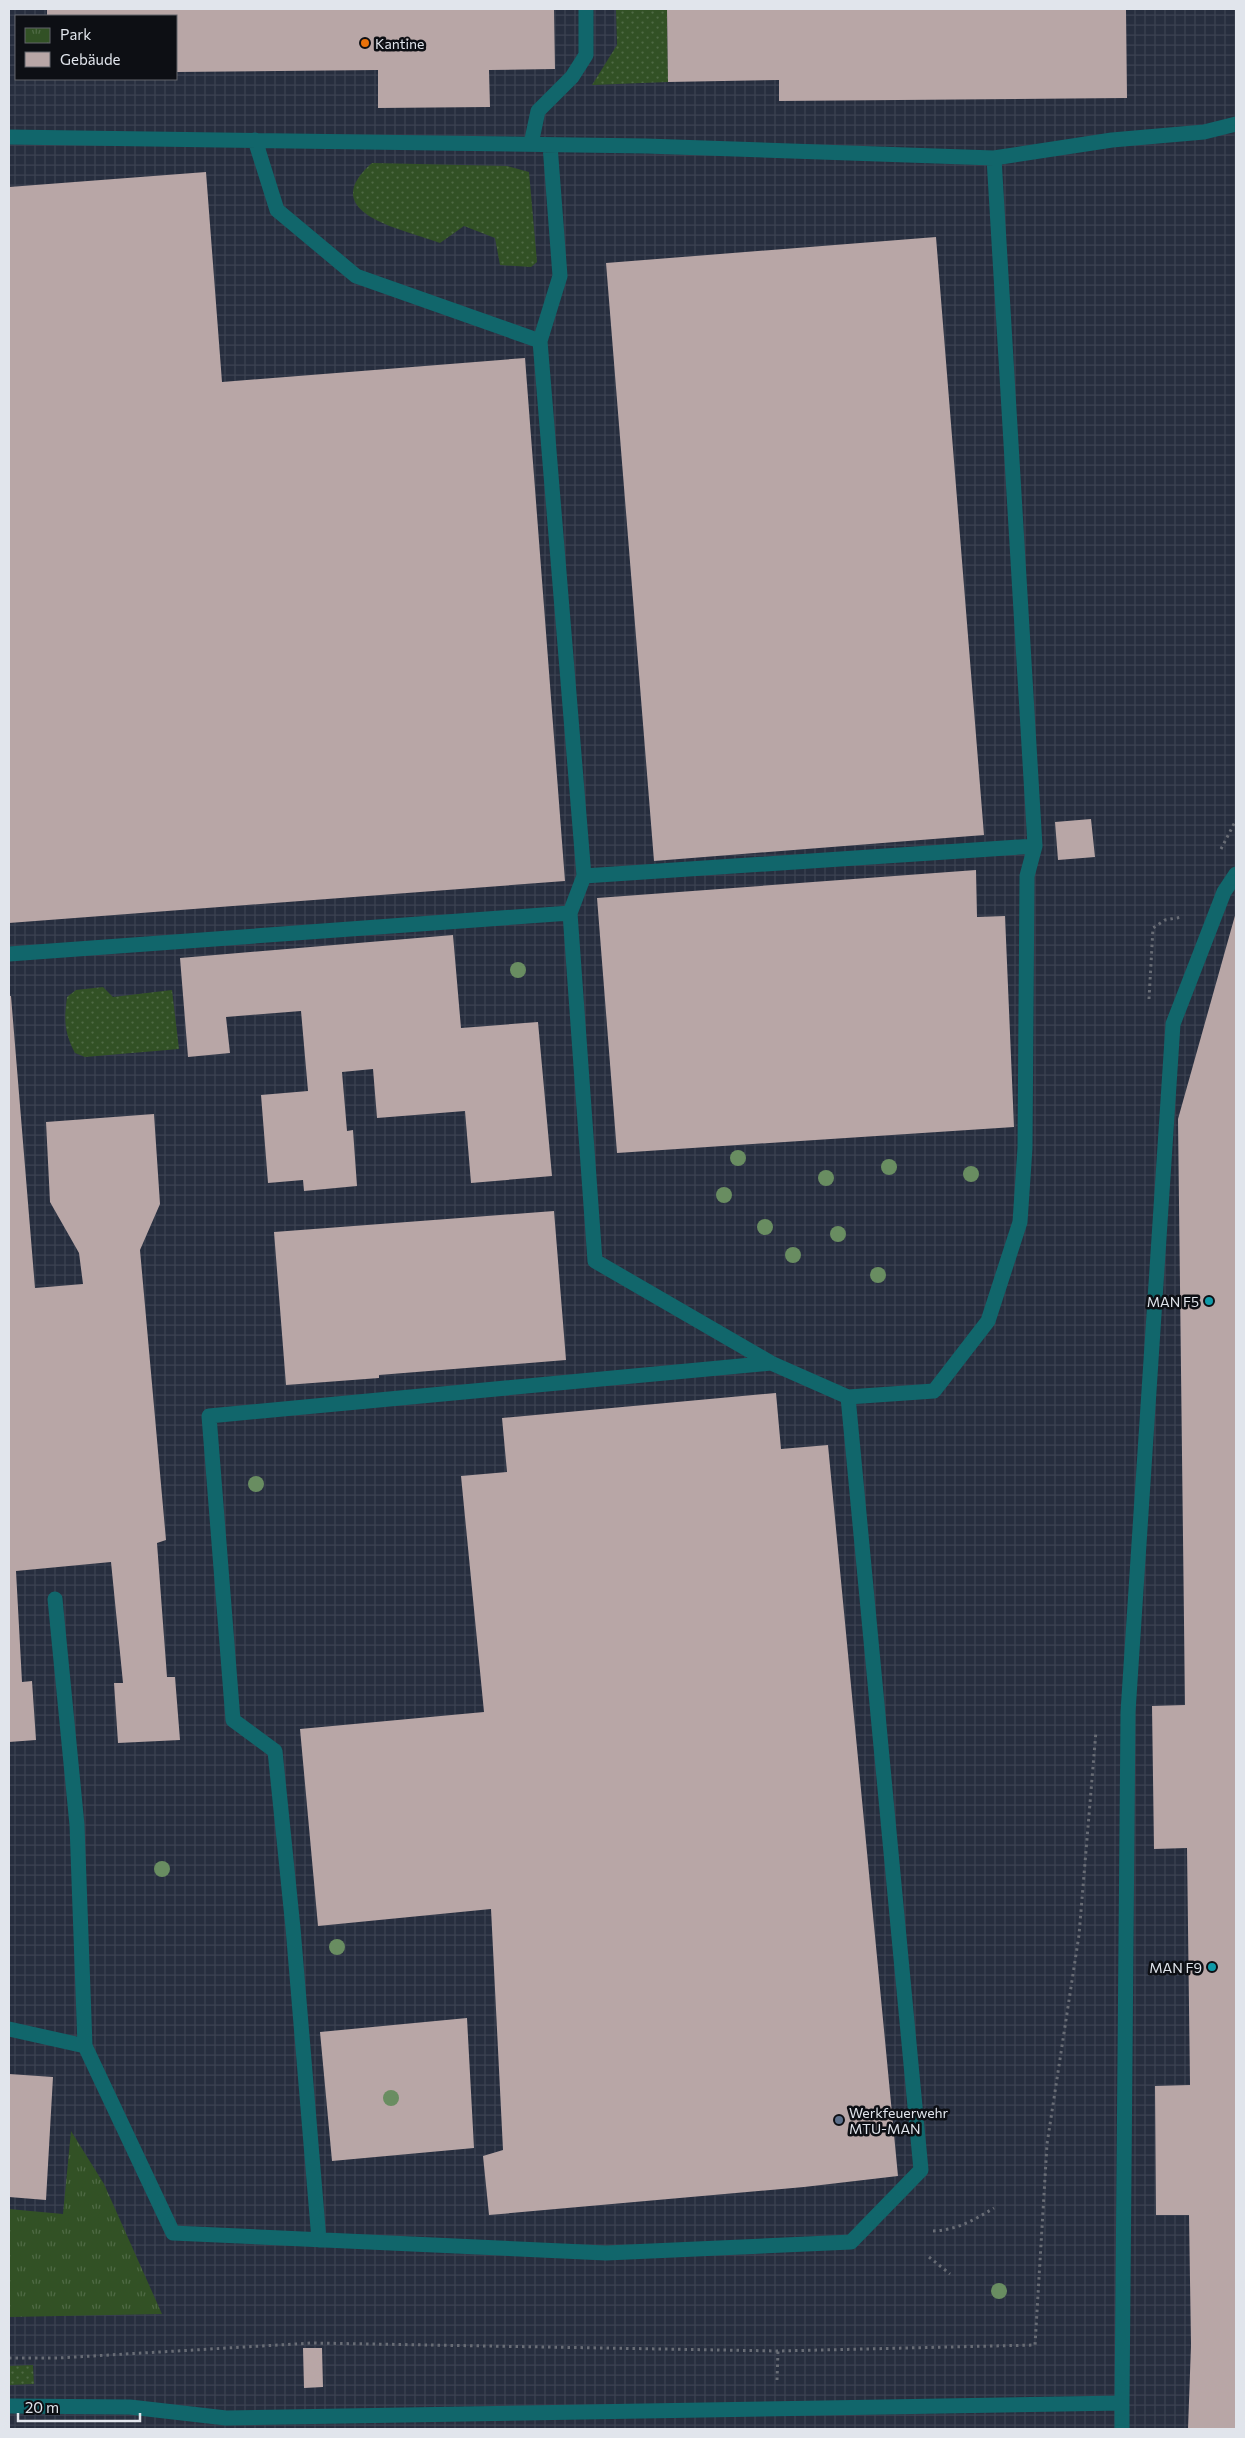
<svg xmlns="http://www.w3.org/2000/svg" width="1245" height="2438" font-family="Commissioner,sans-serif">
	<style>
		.industrial { fill: url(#industrial-grid); fill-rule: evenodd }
		.grass { fill: url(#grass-dots) }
		.park { fill: url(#park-tufts) }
		.building { fill: #b8a6a6 }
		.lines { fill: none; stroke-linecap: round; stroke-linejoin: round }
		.path { stroke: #686c75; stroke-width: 3; stroke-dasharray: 2.5 4; stroke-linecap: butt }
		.lane { stroke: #11666b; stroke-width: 15 }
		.tree { fill: #698d61 }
		.food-dot { fill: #e8710a; stroke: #0d0f14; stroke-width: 2 }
		.culture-dot { fill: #0f9aa8; stroke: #0d0f14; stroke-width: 2 }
		.service-dot { fill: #5c6f8a; stroke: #0d0f14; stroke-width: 2 }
		.labels { text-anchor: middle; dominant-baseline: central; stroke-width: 5; stroke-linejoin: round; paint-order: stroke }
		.poi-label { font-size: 14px; fill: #e1e5ec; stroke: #0d0f14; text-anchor: start }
	</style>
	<defs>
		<pattern id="industrial-grid" width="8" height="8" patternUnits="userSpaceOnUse" patternTransform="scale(1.25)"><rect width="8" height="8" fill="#272e3e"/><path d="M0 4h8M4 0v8" fill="none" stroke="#3c4251"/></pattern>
		<pattern id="grass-dots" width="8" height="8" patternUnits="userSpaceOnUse" patternTransform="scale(1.25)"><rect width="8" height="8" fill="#325125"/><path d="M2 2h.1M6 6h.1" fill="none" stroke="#4f6a45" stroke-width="1.8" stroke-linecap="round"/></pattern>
		<pattern id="park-tufts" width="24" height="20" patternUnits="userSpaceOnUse" patternTransform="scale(1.25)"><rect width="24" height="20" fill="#325125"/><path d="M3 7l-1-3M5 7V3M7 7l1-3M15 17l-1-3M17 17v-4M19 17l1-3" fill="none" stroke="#4f6a45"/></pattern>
	</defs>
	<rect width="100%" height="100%" fill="#222631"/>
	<path class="industrial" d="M9,9H1236V2429H9ZM16,16H176V79H16Z"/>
	<path class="grass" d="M616,9H667L668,82L592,85L617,45Z
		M372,163L507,166L529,172L537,262L531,267L500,265L495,238L464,226L440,243C404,229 314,214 372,163Z
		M103,987L113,997L172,990L179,1049L85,1057L75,1053C64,1032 64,1020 67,997L76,990Z
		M33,2365L34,2384L9,2385V2366Z"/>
	<path class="park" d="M71,2131L104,2184L162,2314L9,2317V2209L63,2214Z"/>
	<path class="building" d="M47,9H554L555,69L489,70L490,107L378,108V70L176,72V16H47Z
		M667,9H1126L1127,98L779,101V80L668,82Z
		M206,172L222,382L525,358L565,881L9,923V187Z
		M936,237L984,835L654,861L606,263Z
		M1091,819L1095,857L1058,860L1055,822Z
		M976,870L977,917L1005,916L1014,1127L617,1153L597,898Z
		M1236,912V2429H1188L1191,2345L1189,2215H1156L1155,2086L1190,2085L1187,1848L1154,1849L1152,1706L1185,1705L1178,1119Z
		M453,935L461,1028L538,1022L552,1176L471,1183L465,1111L377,1118L373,1069L342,1072L347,1131L353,1130L357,1186L304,1191L303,1180L268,1183L261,1095L308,1091L301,1011L226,1017L230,1053L188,1057L180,958Z
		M9,996H11L35,1288L83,1284L79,1253L50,1202L46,1122L154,1114L160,1204L140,1250L166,1540L157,1543L167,1677H175L180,1740L118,1743L114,1683H123L111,1562L16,1571L22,1682L32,1681L36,1740L9,1742Z
		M554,1211L566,1360L379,1375V1378L286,1385L274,1232Z
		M776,1393L781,1449L828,1445L898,2176L804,2187L489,2215L483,2156L503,2150L491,1909L318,1926L300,1729L484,1712L461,1476L507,1472L502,1418Z
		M467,2018L474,2148L332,2161L320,2032Z
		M9,2074L53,2077L46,2200L9,2197Z
		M303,2348H322L323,2387L304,2388Z"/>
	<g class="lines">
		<path class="path" d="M1221,849L1236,820
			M1149,999L1153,928L1165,920L1182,917
			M933,2231C957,2230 974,2220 994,2208
			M929,2257L950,2274
			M9,2358H58L312,2343L778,2351L1035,2345L1047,2144L1079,1935L1096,1731
			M777,2380L778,2351"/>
		<path class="lane" d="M9,137L646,146L994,158L1112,140L1204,132L1236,124
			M531,144L538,111L572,77L586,55V9
			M540,341L560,276L550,145
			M584,876L1035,846L994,158
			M9,954L570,913
			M848,1397L934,1391L988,1321L1020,1222L1025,1148L1027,876L1035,846
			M55,1599L77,1825L85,2046L173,2233L606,2253L851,2242L921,2170L848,1397L771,1363L595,1261L570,913L584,876L540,341L356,276L277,210L255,140
			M9,2029L85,2046
			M319,2240L293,1928L275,1751L233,1720L209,1416L771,1363
			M1122,2403L1128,1712L1173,1024L1224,892L1236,874
			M9,2406L130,2407L226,2418L1122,2403V2429"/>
	</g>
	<g class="tree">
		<circle cx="518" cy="970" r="8"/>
		<circle cx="738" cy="1158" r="8"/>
		<circle cx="889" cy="1167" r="8"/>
		<circle cx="971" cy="1174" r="8"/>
		<circle cx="826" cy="1178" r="8"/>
		<circle cx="724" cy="1195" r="8"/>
		<circle cx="765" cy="1227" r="8"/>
		<circle cx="838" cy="1234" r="8"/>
		<circle cx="793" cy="1255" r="8"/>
		<circle cx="878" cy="1275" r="8"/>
		<circle cx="256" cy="1484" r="8"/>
		<circle cx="162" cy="1869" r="8"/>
		<circle cx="337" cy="1947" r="8"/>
		<circle cx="391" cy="2098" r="8"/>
		<circle cx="999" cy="2291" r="8"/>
	</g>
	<circle class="food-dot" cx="365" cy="43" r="5"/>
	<g class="culture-dot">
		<circle cx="1209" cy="1301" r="5"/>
		<circle cx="1212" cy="1967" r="5"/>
	</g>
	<circle class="service-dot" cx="839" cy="2120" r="5"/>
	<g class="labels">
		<g class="poi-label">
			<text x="375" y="43">Kantine</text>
			<text x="1199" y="1301" text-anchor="end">MAN F5</text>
			<text x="1202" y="1967" text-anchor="end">MAN F9</text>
			<text x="849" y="2112">Werkfeuerwehr<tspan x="849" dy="16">MTU-MAN</tspan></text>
		</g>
	</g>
	<rect width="1245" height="2438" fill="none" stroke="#e1e5ec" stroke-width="20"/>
	<rect x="15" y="15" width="162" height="65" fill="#0d0f14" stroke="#62656a"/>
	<rect x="25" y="28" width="25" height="15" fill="url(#park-tufts)" stroke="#62656a"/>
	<text x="60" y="40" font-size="15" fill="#e1e5ec">Park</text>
	<rect x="25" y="52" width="25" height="15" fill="#b8a6a6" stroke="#62656a"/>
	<text x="60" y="65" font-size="15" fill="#e1e5ec">Gebäude</text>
	<path d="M18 2413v8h122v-8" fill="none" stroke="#e1e5ec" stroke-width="2.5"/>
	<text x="25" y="2413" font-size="15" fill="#e1e5ec" stroke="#0d0f14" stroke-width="4" paint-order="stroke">20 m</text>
</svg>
